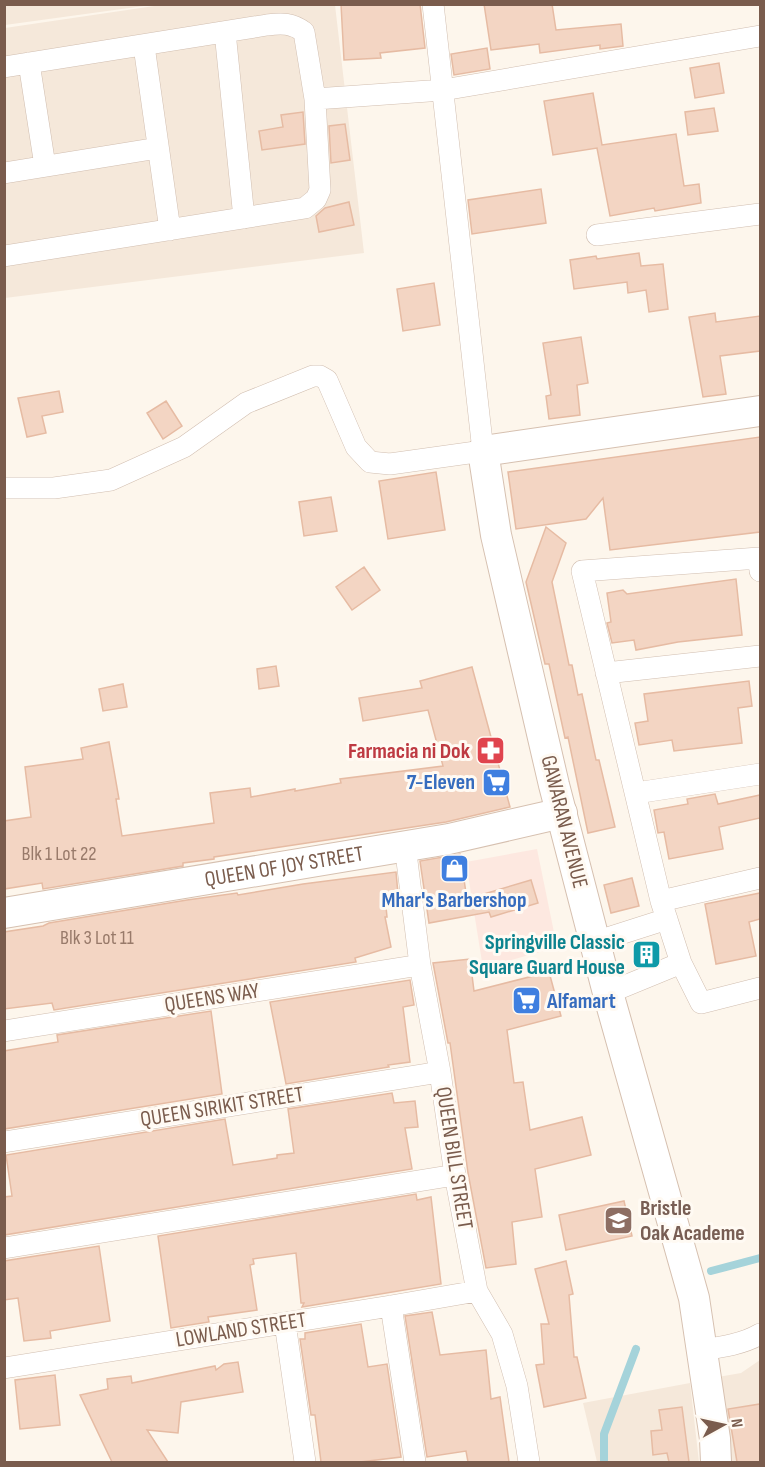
<svg xmlns="http://www.w3.org/2000/svg" width="765" height="1467" font-family="'Sofia Sans Condensed',sans-serif">
	<style>
		.residential { fill: #f5e8da }
		.commercial { fill: #fde8e0 }
		.lines { fill: none; stroke-linecap: round; stroke-linejoin: round }
		.stream { stroke: #a5d3da; stroke-width: 8 }
		.building { fill: #f3d5c3; stroke: #e6bba3; stroke-width: 1.5 }
		.street-casing { stroke: #d1beb0; stroke-width: 22 }
		.secondary-casing { stroke: #d6c0b0; stroke-width: 32 }
		.street { stroke: #fff; stroke-width: 21 }
		.secondary { stroke: #fff; stroke-width: 30 }
		.labels { text-anchor: middle; dominant-baseline: central; stroke-width: 6; stroke-linejoin: round; paint-order: stroke }
		.number-label { font-size: 20px; fill: #987a6a }
		.health-label { font-size: 22px; font-weight: bold; fill: #be3a42; stroke: #fffaf3; text-anchor: end }
		.shop-label { font-size: 22px; font-weight: bold; fill: #366cbe; stroke: #fffaf3; text-anchor: end }
		.street-label { font-size: 22px; fill: #7a5c4d; stroke: #fffaf3 }
		.culture-label { font-size: 22px; font-weight: bold; fill: #0d838f; stroke: #fffaf3; text-anchor: end }
		.education-label { font-size: 22px; font-weight: bold; fill: #785e54; stroke: #fffaf3; text-anchor: start }
	</style>
	<rect width="100%" height="100%" fill="#fdf6ec"/>
	<path class="residential" d="M5,4H151V5L5,25Z
		M161,5H335L364,253L5,298V28Z
		M760,1360V1462H726L718,1377L741,1373Z
		M690,1383L699,1462H597L583,1403Z"/>
	<path class="commercial" d="M537,849L557,947L483,968L466,862Z"/>
	<g class="lines">
		<path class="stream" d="M711,1271L760,1258
			M604,1462V1434L636,1349"/>
	</g>
	<path class="building" d="M341,4H420L425,48L380,53L381,58L344,60Z
		M484,4H552L556,30L621,24L623,46L600,49V45L540,53L539,44L491,50Z
		M487,48L490,69L454,75L451,54Z
		M719,63L724,93L695,98L690,68Z
		M593,93L602,145L676,134L684,186L699,184L701,203L655,211L654,208L610,216L597,148L553,155L544,101Z
		M714,108L718,131L688,135L685,112Z
		M303,112L305,144L262,150L259,131L283,127L281,115Z
		M345,124L350,160L331,163L329,126Z
		M541,189L546,223L472,234L468,200Z
		M349,202L354,225L319,232L316,216L325,208Z
		M639,253L641,266L663,264L668,309L649,312L646,290L628,293L627,282L574,289L570,260L596,256L597,259Z
		M434,283L440,325L403,331L397,289Z
		M715,313L716,322L760,316V351L720,356L726,394L703,397L689,317Z
		M581,337L588,383L577,385L580,415L549,419L546,396L551,395L543,343Z
		M59,391L63,412L42,416L46,433L27,437L18,398Z
		M166,401L182,426L163,439L147,413Z
		M760,437V532L610,550L603,498L586,519L516,529L508,472Z
		M436,472L445,530L388,539L379,481Z
		M331,497L337,531L304,536L299,502Z
		M546,527L566,543L552,582L569,665H572L578,695L582,694L596,760H599L615,827L588,833L568,737L565,738L549,664H545L526,582Z
		M364,567L380,590L352,610L336,587Z
		M736,579L742,635L678,642L636,650L634,640L612,643L607,623L611,622L607,593L623,590L627,594Z
		M276,666L279,686L259,689L257,669Z
		M472,667L510,807L446,822L214,857V859L183,863V866L43,889L42,883L4,889V821L31,817L25,767L83,759L81,748L109,742L119,799H116L122,836L214,823L210,793L250,788L251,797L295,789V791L341,783L340,779L443,766L428,710L363,721L359,698L422,688L420,681Z
		M749,681L752,706L738,708L742,743L674,751L672,740L639,745L635,723L648,721L644,694Z
		M123,684L127,707L103,711L99,689Z
		M715,794L718,804L760,795V818L719,827L723,849L669,859L664,832L658,833L654,810L688,804L687,799Z
		M460,854L467,899L531,880L538,903L491,917L489,912L429,923L420,861Z
		M396,872L398,894L385,897L387,917H385L391,947L355,958L356,962L54,1010L52,1003L4,1009V932L43,926L49,923L187,900L237,893L238,895L303,884Z
		M632,878L639,906L611,913L604,885Z
		M760,893V919L749,922L756,956L716,964L705,904Z
		M470,959L474,991L549,972L561,1016L507,1030L514,1083L523,1082L530,1130L582,1117L591,1155L535,1169L542,1217L512,1222L516,1264L486,1268L468,1173L450,1043H448L433,963Z
		M410,980L414,1005L403,1007L410,1062L388,1065L389,1067L286,1084L270,1002Z
		M211,1011L222,1094L4,1129V1051L58,1042L57,1035Z
		M392,1093L394,1103L415,1101L418,1127L405,1128L412,1169L4,1235V1197L12,1196L6,1155L225,1119L233,1165L277,1158V1155L294,1153L288,1109Z
		M416,1194L417,1200L431,1197L441,1284L302,1307L304,1303H301L296,1253L253,1259L254,1264L250,1265L257,1310L208,1317L209,1322L171,1328L158,1236Z
		M624,1201L632,1236L566,1250L559,1215Z
		M99,1246L110,1321L50,1331L51,1338L24,1341L18,1298L4,1300V1261Z
		M566,1261L573,1294L569,1295L574,1357H577L586,1398L544,1407L536,1365L544,1364L541,1324H549L535,1269Z
		M432,1312L440,1355L486,1350L491,1399L500,1397L509,1462H468L466,1451L427,1457L405,1316Z
		M361,1324L368,1367L387,1364L401,1457L360,1462H321L315,1415H311L300,1339H305V1333Z
		M238,1362L243,1392L181,1402L178,1433L147,1430L168,1462H112L80,1395L108,1389L107,1379L131,1376L132,1383L215,1366L216,1370L224,1364Z
		M55,1375L60,1425L20,1429L15,1380Z
		M760,1404V1462H737L728,1409Z
		M682,1407L689,1462H669L667,1453L653,1455L651,1431L662,1430L659,1410Z"/>
	<g class="lines">
		<defs>
			<path id="street" d="M225,32L244,218
				M144,46L170,230
				M29,63L45,166
				M4,67L267,25C282,23 292,23 304,32L315,99L320,190L316,199L305,208L4,256
				M315,99L443,90L760,36
				M4,173L158,148
				M597,235L760,214
				M4,488H54L111,480L184,447L246,403L313,376H320L327,380L356,447L370,462L390,464L483,451L433,4
				M760,571L759,558L582,571L661,901L681,963L701,1003L760,988
				M606,673L760,656
				M636,793L760,774
				M405,845L420,965L440,1072L455,1175L477,1291L502,1334L517,1386L529,1462
				M661,901L760,878
				M595,942L667,919
				M608,993L681,963
				M4,1031L420,965
				M4,1142L440,1072
				M4,1248L455,1175
				M391,1306L415,1462
				M285,1323L305,1462
				M702,1350C722,1347 743,1344 760,1334
				M4,1368L391,1306L477,1291"/>
			<g id="secondary">
				<path id="s1" d="M4,913L449,839L562,813"/>
				<path d="M716,1462L715,1439L694,1298L608,993L554,785L496,535L483,451L760,411"/>
			</g>
		</defs>
		<use href="#street" class="street-casing"/>
		<use href="#secondary" class="secondary-casing"/>
		<use href="#street" class="street"/>
		<use href="#secondary" class="secondary"/>
	</g>
	<defs>
		<symbol id="pharmacy-square" viewBox="-11 -11 22 22"><rect x="-9" y="-9" width="18" height="18" rx="4" fill="#e0444e" stroke="#fffaf3"/><path d="M-2-6h4v4h4v4h-4v4h-4v-4h-4v-4h4Z" fill="#fff"/></symbol>
		<symbol id="supermarket-square" viewBox="-11 -11 22 22"><rect x="-9" y="-9" width="18" height="18" rx="4" fill="#3f7fe0" stroke="#fffaf3"/><path d="M-6-5.5h2.5l.6 2H6L4.5 2H-2.5L-4.4-4H-6ZM-1.5 3.2a1.3 1.3 0 1 0 .1 0ZM3 3.2a1.3 1.3 0 1 0 .1 0Z" fill="#fff"/></symbol>
		<symbol id="shop-square" viewBox="-11 -11 22 22"><rect x="-9" y="-9" width="18" height="18" rx="4" fill="#3f7fe0" stroke="#fffaf3"/><path d="M-5-2.5h2.3a2.7 3.5 0 0 1 5.4 0H5L5.5 6h-11ZM-1.5-2.5h3a1.5 2.3 0 0 0-3 0Z" fill="#fff"/></symbol>
		<symbol id="building-square" viewBox="-11 -11 22 22"><rect x="-9" y="-9" width="18" height="18" rx="4" fill="#0f9aa8" stroke="#fffaf3"/><path d="M-4-6H4V6H1V3H-1V6H-4ZM-2.5-4.3h1.7v1.8h-1.7ZM.8-4.3h1.7v1.8H.8ZM-2.5-1h1.7V.8h-1.7ZM.8-1h1.7V.8H.8Z" fill="#fff"/></symbol>
		<symbol id="school-square" viewBox="-11 -11 22 22"><rect x="-9" y="-9" width="18" height="18" rx="4" fill="#8d6e63" stroke="#fffaf3"/><path d="M0-5L7-2L0 1L-7-2ZM-4 1L0 2.5L4 1V4Q0 6-4 4Z" fill="#fff"/></symbol>
	</defs>
	<g fill-rule="evenodd">
		<use href="#pharmacy-square" x="474" y="734" width="33" height="33"/>
		<use href="#supermarket-square" x="480" y="766" width="33" height="33"/>
		<use href="#shop-square" x="438" y="852" width="33" height="33"/>
		<use href="#building-square" x="630" y="938" width="33" height="33"/>
		<use href="#supermarket-square" x="510" y="984" width="33" height="33"/>
		<use href="#school-square" x="602" y="1204" width="33" height="33"/>
	</g>
	<g class="labels">
		<g class="number-label">
			<text x="59" y="854">Blk 1 Lot 22</text>
			<text x="97" y="938">Blk 3 Lot 11</text>
		</g>
		<g class="health-label">
			<text x="470" y="751">Farmacia ni Dok</text>
		</g>
		<g class="shop-label">
			<text x="475" y="782">7-Eleven</text>
			<text x="454" y="900" text-anchor="middle">Mhar's Barbershop</text>
			<text x="547" y="1001" text-anchor="start">Alfamart</text>
		</g>
		<g class="street-label">
			<text transform="translate(564 822) rotate(76)">GAWARAN AVENUE</text>
			<text stroke="none"><textPath href="#s1" startOffset="284">QUEEN OF JOY STREET</textPath></text>
			<text transform="translate(212 998) rotate(-9)">QUEENS WAY</text>
			<text transform="translate(222 1107) rotate(-9)">QUEEN SIRIKIT STREET</text>
			<text transform="translate(454 1158) rotate(81)">QUEEN BILL STREET</text>
			<text transform="translate(241 1330) rotate(-9)">LOWLAND STREET</text>
		</g>
		<g class="culture-label">
			<text x="625" y="942">Springville Classic<tspan x="625" dy="25">Square Guard House</tspan></text>
		</g>
		<g class="education-label">
			<text x="640" y="1208">Bristle<tspan x="640" dy="25">Oak Academe</tspan></text>
		</g>
	</g>
	<rect width="765" height="1467" fill="none" stroke="#7a5c4d" stroke-width="12"/>
	<g transform="translate(723 1425) rotate(82)" stroke="#fffaf3" stroke-width="4.5" paint-order="stroke">
	<path d="M0-4.5L10 22L0 15L-10 22Z" fill="#7a5c4d"/>
	<text y="-9" font-size="16" font-weight="bold" text-anchor="middle" fill="#7a5c4d">N</text>
	</g>
</svg>
